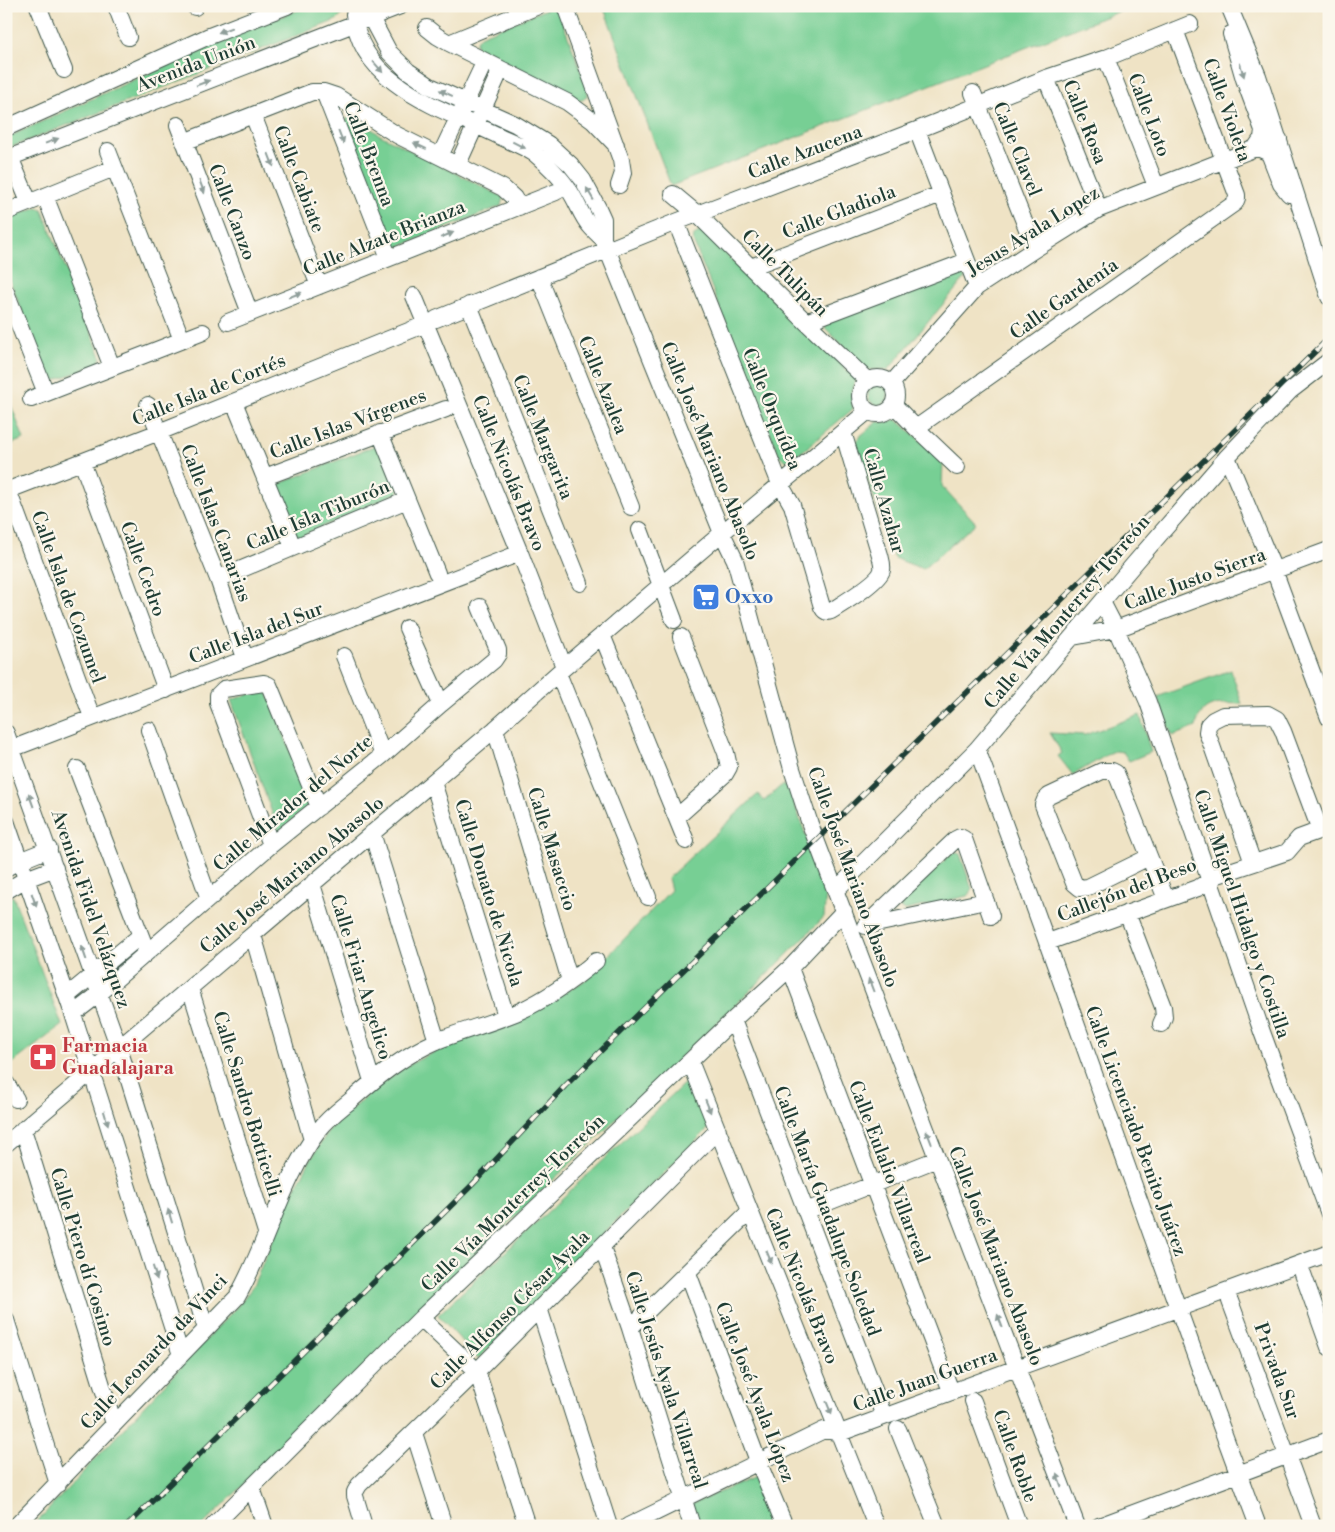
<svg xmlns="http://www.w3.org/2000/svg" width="1335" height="1532" font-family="'Libre Bodoni',serif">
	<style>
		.green { fill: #77cf94; stroke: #4b8664 }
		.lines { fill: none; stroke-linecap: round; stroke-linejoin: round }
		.minor-casing { stroke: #3e564a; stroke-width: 18 }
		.minor { stroke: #fff; stroke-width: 16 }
		.rail-casing { stroke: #1f3d34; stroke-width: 5.5 }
		.rail { stroke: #fbf7ec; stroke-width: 4; stroke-dasharray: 11; stroke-linecap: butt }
		.oneway { fill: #8f9e9a }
		.labels { text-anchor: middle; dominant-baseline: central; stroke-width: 4.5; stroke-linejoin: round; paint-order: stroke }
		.street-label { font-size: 19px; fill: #1f3d34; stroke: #fbf7ec }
		.shop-label { font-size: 19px; font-weight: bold; fill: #366cbe; stroke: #fbf7ec; text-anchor: start }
		.health-label { font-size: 19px; font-weight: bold; fill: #be3a42; stroke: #fbf7ec; text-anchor: start }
	</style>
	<rect width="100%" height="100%" fill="#fbf7ec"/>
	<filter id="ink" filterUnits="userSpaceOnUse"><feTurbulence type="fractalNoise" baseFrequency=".02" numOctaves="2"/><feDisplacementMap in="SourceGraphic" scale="10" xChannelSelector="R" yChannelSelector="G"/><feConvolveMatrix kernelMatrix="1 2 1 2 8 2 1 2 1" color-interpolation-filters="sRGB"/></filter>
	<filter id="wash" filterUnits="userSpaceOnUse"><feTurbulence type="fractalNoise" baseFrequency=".0096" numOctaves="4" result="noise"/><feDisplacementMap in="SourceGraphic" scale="20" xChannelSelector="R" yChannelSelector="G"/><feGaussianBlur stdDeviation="1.12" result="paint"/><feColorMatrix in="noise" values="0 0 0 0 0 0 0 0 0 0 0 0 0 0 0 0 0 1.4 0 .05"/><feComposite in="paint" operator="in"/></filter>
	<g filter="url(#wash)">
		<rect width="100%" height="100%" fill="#efe3c5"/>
		<path class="green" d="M309,6H342C344,14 341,18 334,21L6,149V138L230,36Z
			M603,6H1133L671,186Z
			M549,8H552L558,10L588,90L587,96L583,100H577L542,80L480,50L476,45V41L480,36Z
			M354,116L380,135L503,197L501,206L396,248L391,245L344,123L349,117Z
			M37,207L42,209L101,357L98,364L54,381L48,376L6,271V219Z
			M701,231L703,232L856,379L851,395L853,409L791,461L785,460L779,455L693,241L694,235Z
			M962,272L965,278L888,370C880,368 871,371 867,369L825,328L826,324L832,320Z
			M868 395a10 10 0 1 1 20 0a10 10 0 1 1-20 0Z
			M6,392L24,439L6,446Z
			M896,419L943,460L942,486L976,523L923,569L894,558L856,442L859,437L877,422H887Z
			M379,444L399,492L297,538L276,485Z
			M1231,670L1242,704C1221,703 1200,702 1196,727L1172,736L1157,697Z
			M266,689L311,803L279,832L231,700Z
			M1140,715L1151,752L1129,761L1123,752L1115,751L1110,753L1073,775L1058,756L1062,753L1050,733L1085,735Z
			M782,785L789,789L826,891L824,917L778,964L500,1231L202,1526H33L243,1300L253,1286L290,1198L311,1159L329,1130L344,1115L380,1085L408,1065L455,1042L518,1020L584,981L671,890L668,878L758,794L764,801Z
			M954,852L960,854L972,889L970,894L967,896L906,910L901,909L900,906L902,902L952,853Z
			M13,896L62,1025L9,1066L6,1062V900Z
			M689,1079L709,1128L478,1359L438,1315Z
			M756,1477L775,1526H699L692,1504Z"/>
	</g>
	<g filter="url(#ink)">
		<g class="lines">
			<defs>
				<path id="minor" d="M38,6L64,70
					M116,6L128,37
					M195,6V7
					M361,6L371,18L389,52L408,71L430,86L515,124L548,144L560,155L571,165L583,180L598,208L603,219V239L722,533L735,560L792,769L810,824L1077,1526
					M565,6L621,160L623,173L619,185
					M1229,6L1258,76L1329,297
					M354,14C359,86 447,110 501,137C512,142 525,147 535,154C548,165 560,176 569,190C577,201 581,216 590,226C594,231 599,235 603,239
					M427,28L437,36L449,43L567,102L593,121L616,145
					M1231,34L1244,79L1263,130L1262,138L1256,147
					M449,43L538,6
					M1106,58L1156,186
					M1046,78L1099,209
					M324,92L389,258
					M973,93L1035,249
					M253,115L319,286
					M178,125L250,313
					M6,128L207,37L287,6
					M917,130L977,287
					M184,142L312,92H324L336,96L397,135L503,188L514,198L519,207
					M1256,147L1269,153L1281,184L1289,194
					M108,151L182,340
					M440,156L485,61
					M10,157L29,202
					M6,159L400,6
					M458,164L501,69
					M673,194L697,214L806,322L868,381
					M45,196L112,367
					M6,212L114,168
					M676,222L780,484L792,505L822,607C824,611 826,613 831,611C842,604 880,581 882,570C883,565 881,559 880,555L843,432
					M751,267L941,194
					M539,277L631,507
					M6,292L46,393
					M414,296L520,553L564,667
					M469,305L580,583
					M436,319L676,222L917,130L1046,78L1106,58L1190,24
					M228,322L556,192
					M806,322L967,261
					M860 396a18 18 0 1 1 36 0a18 18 0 1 1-36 0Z
					M891,384L977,287L1035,249L1099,209L1279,139
					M31,399L203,332
					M234,402L293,547
					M148,405L218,579L245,658
					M894,405L916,428L957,467
					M916,428L1235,203L1237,198V195L1175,30
					M380,433L437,573
					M1227,457L1274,570L1329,718
					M82,462L166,690
					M265,477L446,409
					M8,490L92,717
					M6,491L159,432L426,324
					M640,530L674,620
					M218,579L407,500
					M1102,602L1116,629L1148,702L1262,1032L1329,1214
					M407,628L441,704
					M602,635L686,841
					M1073,637L1116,629L1329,550
					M344,656L383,755
					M558,673L648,897
					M495,729L570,981
					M149,730L209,899
					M6,733L119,1048L206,1329
					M977,749C1072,1007 1161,1268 1258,1526
					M6,751L520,553
					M77,769L147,952
					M433,782L506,1016
					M677,817L725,774L729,767L726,753L681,637
					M6,821L73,1014L181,1355
					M372,833L437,1041
					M271,845L218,703V695L224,689L264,683L269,685L319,807
					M1149,857L1088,887L1080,888L1074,883L1043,805L1045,800L1049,796L1102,771H1112L1116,773L1166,899
					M1253,863L1207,732L1208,725L1213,720L1223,715L1268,714L1277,719L1283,731L1320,830
					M6,868L19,861L49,849
					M312,884L372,1081
					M836,890L977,749L1134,564L1227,457L1290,391L1329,361
					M6,891L26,879L55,868
					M1127,913L1163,1007L1164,1017L1161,1024
					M865,926L956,839L960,837L964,839L991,916
					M866,926L986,901
					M253,935L312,1140
					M1048,942L1198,888L1218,875L1287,852L1299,838L1329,827
					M790,968L951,1391
					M190,988L266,1232
					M67,996L140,936
					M73,1014L99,994L271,845L383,755L441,704L494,660L498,654V650L480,607
					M733,1020L884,1416
					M690,1061L876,1526
					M6,1083L16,1099
					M23,1129L114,1424
					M6,1144L495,729L558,673L722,533L868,411
					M806,1211L937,1159
					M602,1247L630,1328L692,1526
					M688,1273L758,1461L785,1526
					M1303,1274L1329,1347
					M1230,1301L1287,1455
					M539,1308L609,1526
					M421,1318L477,1371L527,1526
					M6,1320L58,1484
					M630,1328L750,1211
					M973,1401L1019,1526
					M898,1429L937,1526
					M414,1433L444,1526
					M1291,1466L1313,1526
					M252,1488L265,1526
					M16,1526L237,1297C268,1243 281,1180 319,1130C328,1118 339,1110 350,1101C376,1078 404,1055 437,1041C464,1030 493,1023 520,1011C547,999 573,980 596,961
					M213,1526L421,1318L733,1020L790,968L844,911
					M364,1526L355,1496V1492L359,1485L477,1371L718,1130
					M628,1526L824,1430L840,1433L1329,1253
					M1099,1526L1329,1440"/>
			</defs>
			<use href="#minor" class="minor-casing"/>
			<use href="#minor" class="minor"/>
			<defs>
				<path id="rail" d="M127,1526L472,1185L565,1086L1329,338"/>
			</defs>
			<use href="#rail" class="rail-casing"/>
			<use href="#rail" class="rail"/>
		</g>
		<defs><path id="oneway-solid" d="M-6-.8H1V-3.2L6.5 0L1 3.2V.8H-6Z" transform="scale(1.25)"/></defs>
		<g class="oneway">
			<use href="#oneway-solid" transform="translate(225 30) rotate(159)"/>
			<use href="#oneway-solid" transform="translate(378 67) rotate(49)"/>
			<use href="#oneway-solid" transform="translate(1242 70) rotate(73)"/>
			<use href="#oneway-solid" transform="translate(203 83) rotate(-21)"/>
			<use href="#oneway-solid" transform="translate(446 93) rotate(-155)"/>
			<use href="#oneway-solid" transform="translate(341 137) rotate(69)"/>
			<use href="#oneway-solid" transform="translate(52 141) rotate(-21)"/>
			<use href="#oneway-solid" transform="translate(519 145) rotate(27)"/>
			<use href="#oneway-solid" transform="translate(420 146) rotate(-155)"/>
			<use href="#oneway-solid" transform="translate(271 160) rotate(69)"/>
			<use href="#oneway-solid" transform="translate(202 187) rotate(69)"/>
			<use href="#oneway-solid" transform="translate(590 194) rotate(-120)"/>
			<use href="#oneway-solid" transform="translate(447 235) rotate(-22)"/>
			<use href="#oneway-solid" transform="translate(295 295) rotate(-21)"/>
			<use href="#oneway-solid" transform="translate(31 800) rotate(-110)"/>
			<use href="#oneway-solid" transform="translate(34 900) rotate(71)"/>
			<use href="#oneway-solid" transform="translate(84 953) rotate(-109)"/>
			<use href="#oneway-solid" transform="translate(871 985) rotate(-111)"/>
			<use href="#oneway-solid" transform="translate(708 1106) rotate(68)"/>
			<use href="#oneway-solid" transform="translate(106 1118) rotate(73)"/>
			<use href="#oneway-solid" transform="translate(929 1137) rotate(-111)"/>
			<use href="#oneway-solid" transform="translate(170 1216) rotate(-107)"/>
			<use href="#oneway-solid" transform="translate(769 1257) rotate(68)"/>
			<use href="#oneway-solid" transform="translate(155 1273) rotate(73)"/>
			<use href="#oneway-solid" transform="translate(1000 1321) rotate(-111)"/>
			<use href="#oneway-solid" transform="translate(829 1408) rotate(68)"/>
			<use href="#oneway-solid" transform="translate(1059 1480) rotate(-110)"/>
		</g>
	</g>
	<defs>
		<symbol id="supermarket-square" viewBox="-11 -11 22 22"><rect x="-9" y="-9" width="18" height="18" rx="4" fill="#3f7fe0" stroke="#fbf7ec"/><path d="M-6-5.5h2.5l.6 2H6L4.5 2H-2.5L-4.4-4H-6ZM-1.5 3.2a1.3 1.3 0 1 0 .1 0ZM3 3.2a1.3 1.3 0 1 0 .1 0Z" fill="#fff"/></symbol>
		<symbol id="pharmacy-square" viewBox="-11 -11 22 22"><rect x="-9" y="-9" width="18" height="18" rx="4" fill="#e0444e" stroke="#fbf7ec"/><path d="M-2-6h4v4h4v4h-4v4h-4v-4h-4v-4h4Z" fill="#fff"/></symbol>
	</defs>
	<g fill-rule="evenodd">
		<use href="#supermarket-square" x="690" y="581" width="32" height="32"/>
		<use href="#pharmacy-square" x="27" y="1041" width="32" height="32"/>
	</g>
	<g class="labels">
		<g class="street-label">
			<text transform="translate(196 64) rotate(-21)">Avenida Unión</text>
			<text transform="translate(1227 110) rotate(70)">Calle Violeta</text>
			<text transform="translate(1149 115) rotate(69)">Calle Loto</text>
			<text transform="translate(1085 122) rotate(68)">Calle Rosa</text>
			<text transform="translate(1017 149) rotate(68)">Calle Clavel</text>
			<text transform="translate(805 152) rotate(-21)">Calle Azucena</text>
			<text transform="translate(369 154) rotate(69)">Calle Brenna</text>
			<text transform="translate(299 179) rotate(69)">Calle Cabiate</text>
			<text transform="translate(232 212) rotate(69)">Calle Canzo</text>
			<text transform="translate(839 212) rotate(-21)">Calle Gladiola</text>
			<text transform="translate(1033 231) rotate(-32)">Jesus Ayala Lopez</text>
			<text transform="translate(384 238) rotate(-22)">Calle Alzate Brianza</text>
			<text transform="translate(785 273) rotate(45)">Calle Tulipán</text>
			<text transform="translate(1064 299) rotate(-35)">Calle Gardenía</text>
			<text transform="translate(603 385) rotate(68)">Calle Azalea</text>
			<text transform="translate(209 390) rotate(-22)">Calle Isla de Cortés</text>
			<text transform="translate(772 409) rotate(68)">Calle Orquídea</text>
			<text transform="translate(348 424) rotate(-21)">Calle Islas Vírgenes</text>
			<text transform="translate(543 437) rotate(68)">Calle Margarita</text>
			<text transform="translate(710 451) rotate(68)">Calle José Mariano Abasolo</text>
			<text transform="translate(509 473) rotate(68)">Calle Nicolás Bravo</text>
			<text transform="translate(884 501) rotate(74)">Calle Azahar</text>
			<text transform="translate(318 515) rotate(-23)">Calle Isla Tiburón</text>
			<text transform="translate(216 523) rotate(69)">Calle Islas Canarias</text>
			<text transform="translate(143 569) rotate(70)">Calle Cedro</text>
			<text transform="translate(1195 579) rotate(-20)">Calle Justo Sierra</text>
			<text transform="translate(68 597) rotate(70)">Calle Isla de Cozumel</text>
			<text transform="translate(1067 612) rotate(-50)">Calle Vía Monterrey-Torreón</text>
			<text transform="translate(256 633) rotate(-21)">Calle Isla del Sur</text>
			<text transform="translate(293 803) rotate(-40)">Calle Mirador del Norte</text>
			<text transform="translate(552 849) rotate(73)">Calle Masaccio</text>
			<text transform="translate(292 875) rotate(-40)">Calle José Mariano Abasolo</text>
			<text transform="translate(853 877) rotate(70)">Calle José Mariano Abasolo</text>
			<text transform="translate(1127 890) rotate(-21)">Callejón del Beso</text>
			<text transform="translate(489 893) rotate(73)">Calle Donato de Nicola</text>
			<text transform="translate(91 909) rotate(71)">Avenida Fidel Velázquez</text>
			<text transform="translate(1242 914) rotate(71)">Calle Miguel Hidalgo y Costilla</text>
			<text transform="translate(361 977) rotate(73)">Calle Friar Angelico</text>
			<text transform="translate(247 1104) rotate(73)">Calle Sandro Botticelli</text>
			<text transform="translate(1136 1131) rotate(70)">Calle Licenciado Benito Juárez</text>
			<text transform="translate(889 1172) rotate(69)">Calle Eulalio Villarreal</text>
			<text transform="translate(513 1203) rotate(-44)">Calle Vía Monterrey-Torreón</text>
			<text transform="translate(827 1211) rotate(69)">Calle María Guadalupe Soledad</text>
			<text transform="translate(996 1256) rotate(69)">Calle José Mariano Abasolo</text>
			<text transform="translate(83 1257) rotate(73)">Calle Piero dí Cosimo</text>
			<text transform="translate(802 1286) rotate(68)">Calle Nicolás Bravo</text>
			<text transform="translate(510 1310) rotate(-45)">Calle Alfonso César Ayala</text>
			<text transform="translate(154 1352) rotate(-47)">Calle Leonardo da Vinci</text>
			<text transform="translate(1277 1371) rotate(70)">Privada Sur</text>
			<text transform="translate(666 1380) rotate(72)">Calle Jesús Ayala Villarreal</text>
			<text transform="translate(925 1380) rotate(-20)">Calle Juan Guerra</text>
			<text transform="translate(755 1392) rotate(69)">Calle José Ayala López</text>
			<text transform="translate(1015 1456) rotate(70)">Calle Roble</text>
		</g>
		<g class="shop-label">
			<text x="725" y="597">Oxxo</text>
		</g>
		<g class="health-label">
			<text x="62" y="1046">Farmacia<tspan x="62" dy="22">Guadalajara</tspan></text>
		</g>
	</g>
	<rect width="1335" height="1532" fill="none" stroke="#fbf7ec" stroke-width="25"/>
</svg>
